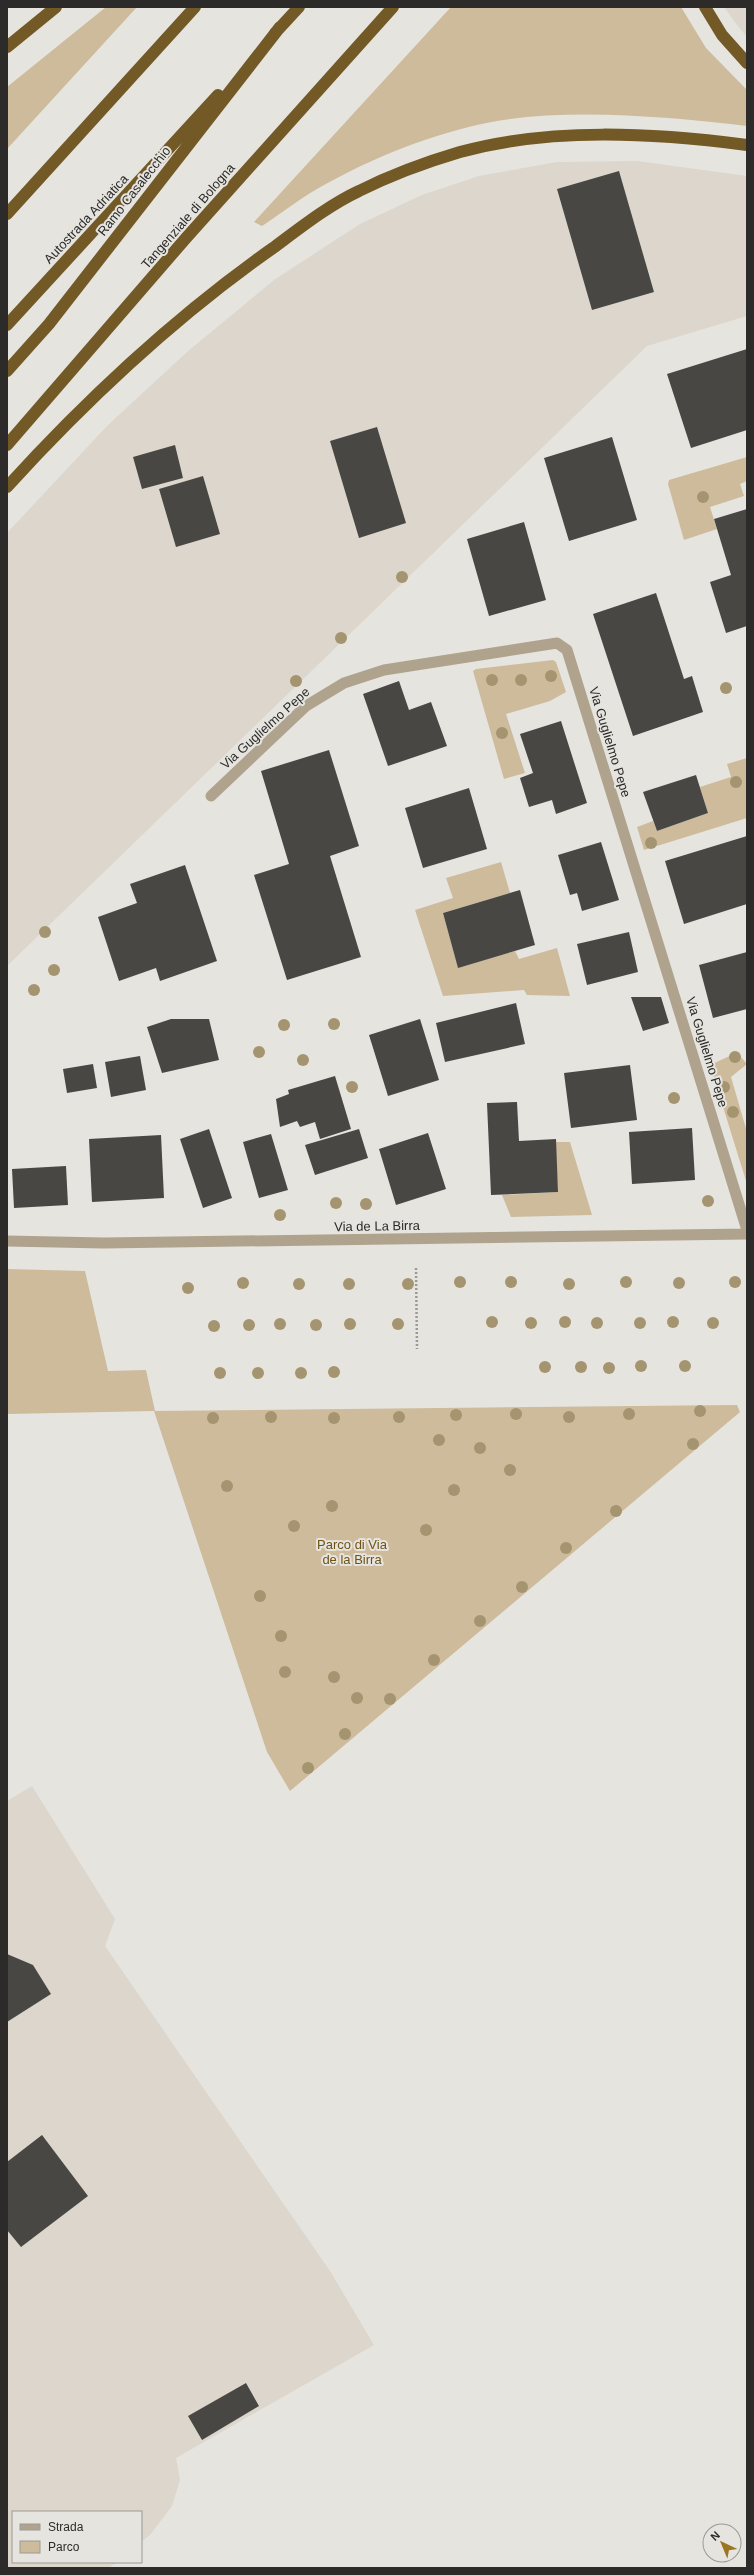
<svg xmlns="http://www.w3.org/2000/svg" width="754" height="2575" font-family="Helvetica,sans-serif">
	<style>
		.built { fill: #dcd6cc }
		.green { fill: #cdbb9b }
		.building { fill: #494744 }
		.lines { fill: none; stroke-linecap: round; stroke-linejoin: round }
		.path { stroke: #9b9995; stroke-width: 2.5; stroke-dasharray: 2 2; stroke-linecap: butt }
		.minor { stroke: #afa38d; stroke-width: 11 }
		.motorway { stroke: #725926; stroke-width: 12 }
		.tree { fill: #a59470 }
		.labels { text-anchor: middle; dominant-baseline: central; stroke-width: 4; stroke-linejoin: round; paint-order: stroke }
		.street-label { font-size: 13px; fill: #2c2b29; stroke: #e6e4df }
		.park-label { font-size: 13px; fill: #6f5315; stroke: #e6e4df }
	</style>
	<rect width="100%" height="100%" fill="#e6e4df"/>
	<path class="built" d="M724,7H747V37L737,25Z
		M637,161L747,176V316L647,346L7,966V533L107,426L187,352L274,280L360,224L422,195L479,176L557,162Z
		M32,1786L115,1919L105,1946L330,2271L374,2345L176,2458L180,2480L172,2506L150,2535L141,2542V2512H13V2562H118L108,2568H7V1801Z"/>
	<path class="green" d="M106,7H137L7,149V87Z
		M451,7H681L706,48L747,90V126C670,117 574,108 497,121C435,132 371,158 317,189C298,200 280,214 262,226L254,222Z
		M747,457V481L740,484L744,496L710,507L717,529L684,540L668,484L669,480Z
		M553,660L556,662L566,692L550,701L506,714L525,773L504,779L473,671L476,669Z
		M747,758V818L644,850L637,827L653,821L657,831L708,813L700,787L731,777L727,764Z
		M501,862L510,893L443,913L458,967L515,951L519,959L557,948L570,996L527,995L524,990L443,996L415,910L453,898L446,878Z
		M734,1054L740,1056L747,1064L731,1077L747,1132V1184L710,1065Z
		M555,1142H570L592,1215L511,1217L502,1195L558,1192Z
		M7,1269L85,1271L108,1371L146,1370L155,1411L737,1405L740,1412L290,1791L267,1752L154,1411L7,1414Z"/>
	<path class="building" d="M619,171L654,292L592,310L557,189Z
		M747,349V430L691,448L667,374Z
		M377,427L406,523L359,538L330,441Z
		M612,437L637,520L569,541L544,458Z
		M175,445L183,478L142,489L133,457Z
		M203,476L220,534L176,547L159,489Z
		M747,509V626L726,633L710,582L731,575L714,519Z
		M524,522L546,600L489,616L467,539Z
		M656,593L684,679L692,676L703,712L633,736L593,614Z
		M399,681L409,710L431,702L447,746L388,766L363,694Z
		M561,721L587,803L556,814L552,800L529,807L520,778L533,773L520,734Z
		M329,750L359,846L330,856L361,957L287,980L254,875L289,864L261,771Z
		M696,775L708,813L657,831L643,792Z
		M469,788L487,849L423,868L405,808Z
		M747,836V904L684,924L665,861Z
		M601,842L619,900L582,911L577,893L570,895L558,855Z
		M185,865L217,961L160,981L156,968L119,981L98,917L137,903L130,884Z
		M520,890L535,945L458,968L443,913Z
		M629,932L638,972L587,985L577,944Z
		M747,952V1009L713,1018L699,965Z
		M631,997H661L669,1023L643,1031Z
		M516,1003L525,1044L445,1062L436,1023Z
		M171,1019H209L219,1060L162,1073L147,1027Z
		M420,1019L439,1080L388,1096L369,1035Z
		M140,1056L146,1090L111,1097L105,1062Z
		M93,1064L97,1088L67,1093L63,1069Z
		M630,1065L637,1120L571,1128L564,1073Z
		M335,1076L351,1129L320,1139L315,1122L300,1127L297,1121L280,1127L276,1099L289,1094L288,1090Z
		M517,1102L519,1141L556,1139L558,1192L491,1195L487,1103Z
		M692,1128L695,1180L632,1184L629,1132Z
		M209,1129L232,1198L203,1208L180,1139Z
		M359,1129L368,1158L315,1175L305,1145Z
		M428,1133L446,1189L396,1205L379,1149Z
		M271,1134L288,1190L259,1198L243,1142Z
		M161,1135L164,1198L92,1202L89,1139Z
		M66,1166L68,1205L14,1208L12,1169Z
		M7,1954L33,1965L51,1994L7,2022Z
		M42,2135L88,2196L21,2247L7,2230V2162Z
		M246,2383L259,2406L202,2440L188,2416Z"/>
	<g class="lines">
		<path class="path" d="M416,1268L417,1349"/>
		<path class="minor" d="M211,796L306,706L344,683L384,670L557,643L567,650L747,1230
			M7,1241L104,1243L747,1234"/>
		<path class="motorway" d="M705,7L722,35L747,63
			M275,33L299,7
			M7,47L56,7
			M7,214L195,7
			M7,325L218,95
			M7,371L49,324L280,27
			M7,445L186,238L393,7
			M7,487C88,398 175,317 273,248C300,228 329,205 359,191C391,175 426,162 460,152C552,127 653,133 747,145"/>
	</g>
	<g class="tree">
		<circle cx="703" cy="497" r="6"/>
		<circle cx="402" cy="577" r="6"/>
		<circle cx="341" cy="638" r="6"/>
		<circle cx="551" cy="676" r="6"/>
		<circle cx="492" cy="680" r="6"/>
		<circle cx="521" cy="680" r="6"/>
		<circle cx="296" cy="681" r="6"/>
		<circle cx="726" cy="688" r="6"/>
		<circle cx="502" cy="733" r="6"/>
		<circle cx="736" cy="782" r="6"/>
		<circle cx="651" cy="843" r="6"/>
		<circle cx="45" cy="932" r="6"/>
		<circle cx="54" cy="970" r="6"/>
		<circle cx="34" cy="990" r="6"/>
		<circle cx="334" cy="1024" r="6"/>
		<circle cx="284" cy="1025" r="6"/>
		<circle cx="259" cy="1052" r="6"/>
		<circle cx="735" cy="1057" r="6"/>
		<circle cx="303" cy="1060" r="6"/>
		<circle cx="352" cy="1087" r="6"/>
		<circle cx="724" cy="1087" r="6"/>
		<circle cx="674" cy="1098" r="6"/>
		<circle cx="733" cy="1112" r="6"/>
		<circle cx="708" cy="1201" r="6"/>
		<circle cx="336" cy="1203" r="6"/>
		<circle cx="366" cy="1204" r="6"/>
		<circle cx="280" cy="1215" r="6"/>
		<circle cx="460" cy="1282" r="6"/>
		<circle cx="511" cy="1282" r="6"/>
		<circle cx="626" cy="1282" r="6"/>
		<circle cx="735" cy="1282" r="6"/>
		<circle cx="243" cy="1283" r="6"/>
		<circle cx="679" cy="1283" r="6"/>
		<circle cx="299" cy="1284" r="6"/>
		<circle cx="349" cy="1284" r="6"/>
		<circle cx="408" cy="1284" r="6"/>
		<circle cx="569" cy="1284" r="6"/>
		<circle cx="188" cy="1288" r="6"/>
		<circle cx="492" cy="1322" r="6"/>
		<circle cx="565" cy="1322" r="6"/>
		<circle cx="673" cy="1322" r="6"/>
		<circle cx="531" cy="1323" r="6"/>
		<circle cx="597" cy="1323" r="6"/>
		<circle cx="640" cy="1323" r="6"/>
		<circle cx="713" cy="1323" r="6"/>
		<circle cx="280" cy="1324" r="6"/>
		<circle cx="350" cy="1324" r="6"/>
		<circle cx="398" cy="1324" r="6"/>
		<circle cx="249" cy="1325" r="6"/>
		<circle cx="316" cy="1325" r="6"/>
		<circle cx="214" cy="1326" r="6"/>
		<circle cx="641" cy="1366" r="6"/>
		<circle cx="685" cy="1366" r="6"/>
		<circle cx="545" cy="1367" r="6"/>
		<circle cx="581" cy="1367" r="6"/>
		<circle cx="609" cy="1368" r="6"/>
		<circle cx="334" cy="1372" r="6"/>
		<circle cx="220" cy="1373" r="6"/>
		<circle cx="258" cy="1373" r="6"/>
		<circle cx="301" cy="1373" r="6"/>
		<circle cx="700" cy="1411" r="6"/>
		<circle cx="516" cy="1414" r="6"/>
		<circle cx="629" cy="1414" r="6"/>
		<circle cx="456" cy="1415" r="6"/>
		<circle cx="271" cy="1417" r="6"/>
		<circle cx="399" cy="1417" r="6"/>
		<circle cx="569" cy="1417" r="6"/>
		<circle cx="213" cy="1418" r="6"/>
		<circle cx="334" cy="1418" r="6"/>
		<circle cx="439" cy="1440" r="6"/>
		<circle cx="693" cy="1444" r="6"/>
		<circle cx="480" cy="1448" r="6"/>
		<circle cx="510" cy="1470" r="6"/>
		<circle cx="227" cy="1486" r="6"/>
		<circle cx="454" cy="1490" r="6"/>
		<circle cx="332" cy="1506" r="6"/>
		<circle cx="616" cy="1511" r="6"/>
		<circle cx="294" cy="1526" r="6"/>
		<circle cx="426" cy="1530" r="6"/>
		<circle cx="566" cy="1548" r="6"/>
		<circle cx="522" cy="1587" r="6"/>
		<circle cx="260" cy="1596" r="6"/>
		<circle cx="480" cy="1621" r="6"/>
		<circle cx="281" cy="1636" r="6"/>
		<circle cx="434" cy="1660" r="6"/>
		<circle cx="285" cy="1672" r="6"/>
		<circle cx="334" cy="1677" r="6"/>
		<circle cx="357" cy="1698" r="6"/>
		<circle cx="390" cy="1699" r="6"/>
		<circle cx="345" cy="1734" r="6"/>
		<circle cx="308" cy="1768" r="6"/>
	</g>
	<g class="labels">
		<g class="street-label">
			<text transform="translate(134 191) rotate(-52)">Ramo Casalecchio</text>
			<text transform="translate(188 216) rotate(-49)">Tangenziale di Bologna</text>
			<text transform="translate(86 219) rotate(-47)">Autostrada Adriatica</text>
			<text transform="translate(265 728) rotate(-42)">Via Guglielmo Pepe</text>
			<text transform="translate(610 742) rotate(73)">Via Guglielmo Pepe</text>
			<text transform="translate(707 1052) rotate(73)">Via Guglielmo Pepe</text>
			<text transform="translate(377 1226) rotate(-1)">Via de La Birra</text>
		</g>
		<g class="park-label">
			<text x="352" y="1544">Parco di Via<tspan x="352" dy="15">de la Birra</tspan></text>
		</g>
	</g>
	<rect width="754" height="2575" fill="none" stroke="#2c2b29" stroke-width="16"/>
	<rect x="12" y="2511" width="130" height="52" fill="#e6e4df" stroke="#9c9a96"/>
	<rect x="20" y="2524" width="20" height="6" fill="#afa38d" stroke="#9c9a96"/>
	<text x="48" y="2531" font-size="12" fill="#2c2b29">Strada</text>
	<rect x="20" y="2541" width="20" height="12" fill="#cdbb9b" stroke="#9c9a96"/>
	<text x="48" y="2551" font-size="12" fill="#2c2b29">Parco</text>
	<g transform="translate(722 2543) rotate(316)"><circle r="19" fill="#e6e4df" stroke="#9c9a96"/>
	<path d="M0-3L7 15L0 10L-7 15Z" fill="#9b7521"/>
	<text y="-6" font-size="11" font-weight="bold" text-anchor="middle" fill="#2c2b29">N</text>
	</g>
</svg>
